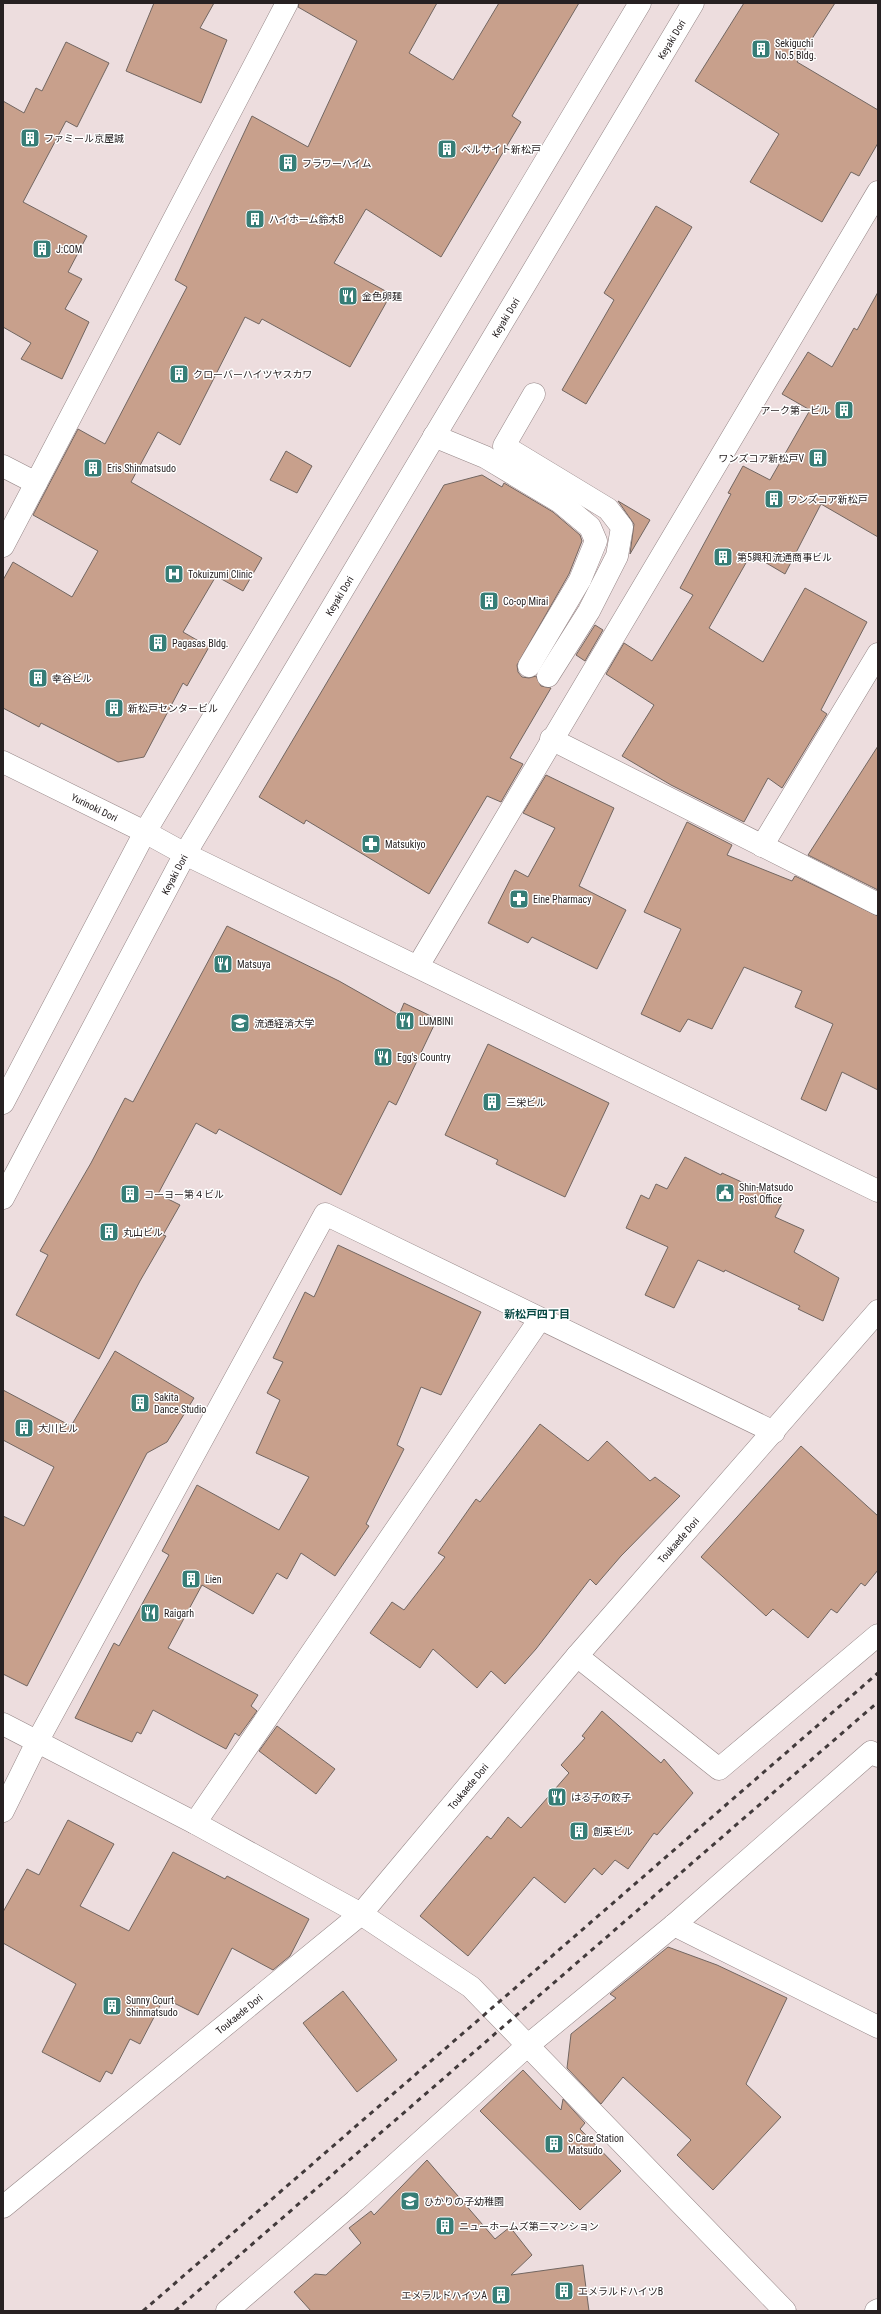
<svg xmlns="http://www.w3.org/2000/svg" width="881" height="2314" font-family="'Roboto Condensed','Noto Sans JP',sans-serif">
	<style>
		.building { fill: #c8a08c; stroke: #726661 }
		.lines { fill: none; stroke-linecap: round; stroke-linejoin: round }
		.minor-casing { stroke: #958687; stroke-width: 23 }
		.minor { stroke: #fff; stroke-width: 22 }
		.rail { stroke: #423a3b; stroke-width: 3; stroke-dasharray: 5 5; stroke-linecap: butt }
		.labels { text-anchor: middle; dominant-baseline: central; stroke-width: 3; stroke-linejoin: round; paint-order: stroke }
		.street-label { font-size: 10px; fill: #272122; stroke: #fff }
		.poi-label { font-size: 10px; fill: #272122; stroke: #fff; text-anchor: start }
		.neighbourhood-label { font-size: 11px; font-weight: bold; fill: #074742; stroke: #fff }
	</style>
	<rect width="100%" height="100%" fill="#edddde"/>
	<path class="building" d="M154,3H214L200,28L227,40L201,103L126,71Z
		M299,3H437L409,53L453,80L499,3H579L512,116L521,122L441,257L366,209L334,263L391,294L350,367L262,319L259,324L245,317L180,445L158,432L131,482L262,558L243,591L216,576L183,632L209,647L187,686L183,683L144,757L118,762L41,723L39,727L3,708V580L13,562L72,597L98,551L33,515L78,429L105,444L187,287L175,280L252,116L308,147L357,41L298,7Z
		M744,3H835L797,62L878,110V143L859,176L851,172L822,222L750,182L779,134L695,81Z
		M66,42L109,63L77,127L66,121L23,202L87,236L68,272L82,279L65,309L89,322L62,379L21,359L31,343L3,327V101L24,113L36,88L42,91Z
		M656,206L692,227L586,404L562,390L614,300L604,293Z
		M878,292V537L821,504L785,574L751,554L709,628L763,662L805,588L867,622L821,710L827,714L793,770L782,788L768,778L744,822L671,785L622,756L654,705L606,674L624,643L652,661L693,595L680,588L731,494L728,493L743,466L770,480L810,410L782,394L808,352L832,367L854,328L857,330Z
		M286,451L312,466L297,493L270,480Z
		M482,475L502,487L504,483L553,512L580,535L582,541L569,574L517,665L518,672L522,677L529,678L536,676L541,686L551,688L510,758L523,764L501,802L487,796L429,894L306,820L304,824L259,797L444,485Z
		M618,501L650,520L630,554L634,524Z
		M595,625L603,630L585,661L576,655Z
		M878,746V890L808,855Z
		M546,775L614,808L579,886L626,910L597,969L532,937L528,943L488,923L515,870L528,877L555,828L523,813Z
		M687,822L732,845L727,855L792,881L795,876L878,916V1090L842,1072L826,1111L801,1099L833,1024L795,1007L802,991L744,967L712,1029L688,1019L680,1032L641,1014L681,929L644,912Z
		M227,926L339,981L399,1015L404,1003L437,1019L396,1105L389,1101L341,1195L219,1129L216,1134L196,1123L158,1194L180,1205L163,1235L166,1236L140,1281L99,1359L16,1315L48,1255L40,1251L91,1163L125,1098L133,1102Z
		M488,1044L609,1103L565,1197L496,1164L498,1160L445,1135Z
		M685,1157L721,1175L722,1173L783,1201L775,1217L804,1230L794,1252L839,1278L823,1321L798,1309L800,1306L725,1270L724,1272L698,1260L674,1308L645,1295L668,1247L626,1228L641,1195L649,1199L656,1184L667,1189Z
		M338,1245L481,1312L441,1395L421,1387L397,1445L404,1449L366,1524L369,1526L335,1576L301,1553L287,1579L277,1573L253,1614L202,1585L168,1648L258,1695L251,1706L257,1711L239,1736L235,1733L226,1749L153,1710L141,1734L137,1732L132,1742L75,1718L114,1643L119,1646L169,1555L162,1551L197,1485L279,1530L309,1477L256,1453L280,1400L267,1393L283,1362L273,1358L305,1292L314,1297Z
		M115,1351L194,1398L167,1442L147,1453L27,1686L3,1674V1516L24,1526L54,1467L3,1440V1390L71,1426Z
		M540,1424L588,1461L607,1441L650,1481L655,1477L680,1496L621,1556L596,1585L590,1579L536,1649L505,1684L491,1671L477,1688L433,1649L420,1668L370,1633L392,1602L404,1610L445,1557L438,1553L476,1499L480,1502Z
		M801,1446L878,1516V1570L865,1586L861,1583L837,1613L831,1609L808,1638L773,1609L766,1616L701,1557Z
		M602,1711L661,1763L664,1759L693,1793L657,1835L654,1833L628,1869L615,1860L602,1875L594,1868L565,1903L534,1877L468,1956L420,1916L487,1836L491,1839L508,1817L521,1828L569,1773L561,1765L585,1738L582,1736Z
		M277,1726L335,1769L316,1794L259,1751Z
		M68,1820L114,1844L80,1906L129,1931L173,1852L225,1879L227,1876L309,1919L290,1956L273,1970L232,1948L198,2015L164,1998L140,2044L130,2039L112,2074L106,2071L100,2082L42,2052L76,1984L3,1943V1912L27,1869L39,1875Z
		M668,1947L717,1965L787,1998L746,2084L781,2117L713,2190L677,2155L691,2140L623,2077L601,2104L567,2068L571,2034L616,1998L610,1994Z
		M343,1991L397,2060L357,2092L303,2023Z
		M523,2070L561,2110L563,2099L585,2123L580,2129L621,2171L580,2210L480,2111Z
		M427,2160L495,2239L510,2227L532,2255L511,2275L583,2265L589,2311H311L294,2292L315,2274L326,2275L361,2243L349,2228L371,2211L374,2215Z"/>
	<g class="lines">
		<defs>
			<g id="minor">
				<path d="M534,394L504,446L608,509L622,527L617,556L589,611L548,676"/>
				<path d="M434,436L485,457L560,502L590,527L596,541L580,580L529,666"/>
				<path d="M3,466L36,483L287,3"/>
				<path d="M3,546L36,483"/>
				<path d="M551,739L878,904"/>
				<path id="s1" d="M3,762L145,832L185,854L878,1191"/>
				<path d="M762,846L878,654"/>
				<path d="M418,966L878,192"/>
				<path d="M3,1103L145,832L640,3"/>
				<path id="s2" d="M3,1198L185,854L693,3"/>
				<path d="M577,1656L719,1769L878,1635"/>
				<path d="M3,1724L195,1823L361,1914L471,1987L785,2311"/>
				<path d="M3,1811L37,1742L325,1214L774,1432"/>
				<path d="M195,1823L540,1319"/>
				<path d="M674,1925L878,2027"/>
				<path id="s3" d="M3,2207L361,1914L577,1656L878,1311"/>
				<path d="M227,2311L355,2201L527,2046L674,1925L871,1752L878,1756"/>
				<path d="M876,2311L878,2310"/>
			</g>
		</defs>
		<use href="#minor" class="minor-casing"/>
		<use href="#minor" class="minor"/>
		<path class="rail" d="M143,2311L878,1673
			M175,2311L878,1702"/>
	</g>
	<defs>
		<symbol id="building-square" viewBox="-11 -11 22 22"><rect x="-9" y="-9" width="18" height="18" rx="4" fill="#367d76" stroke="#fff"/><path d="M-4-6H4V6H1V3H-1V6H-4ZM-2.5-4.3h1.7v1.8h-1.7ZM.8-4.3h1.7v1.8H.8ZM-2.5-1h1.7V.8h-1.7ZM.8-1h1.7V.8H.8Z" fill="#fff"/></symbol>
		<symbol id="restaurant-square" viewBox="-11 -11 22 22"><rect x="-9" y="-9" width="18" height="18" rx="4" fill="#367d76" stroke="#fff"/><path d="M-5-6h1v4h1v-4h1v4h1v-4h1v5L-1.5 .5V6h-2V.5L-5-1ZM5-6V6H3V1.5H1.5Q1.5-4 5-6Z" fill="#fff"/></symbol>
		<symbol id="hospital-square" viewBox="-11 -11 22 22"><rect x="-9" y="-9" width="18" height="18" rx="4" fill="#367d76" stroke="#fff"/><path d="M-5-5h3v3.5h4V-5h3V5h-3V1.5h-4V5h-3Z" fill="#fff"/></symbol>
		<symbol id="pharmacy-square" viewBox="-11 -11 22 22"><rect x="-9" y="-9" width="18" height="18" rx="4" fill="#367d76" stroke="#fff"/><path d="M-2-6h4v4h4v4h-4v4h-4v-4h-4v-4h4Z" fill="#fff"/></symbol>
		<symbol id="university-square" viewBox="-11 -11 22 22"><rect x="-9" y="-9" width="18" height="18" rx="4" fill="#367d76" stroke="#fff"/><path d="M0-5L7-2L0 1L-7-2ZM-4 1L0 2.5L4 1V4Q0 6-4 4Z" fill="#fff"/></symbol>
		<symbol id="civic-square" viewBox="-11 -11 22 22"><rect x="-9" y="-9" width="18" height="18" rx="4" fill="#367d76" stroke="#fff"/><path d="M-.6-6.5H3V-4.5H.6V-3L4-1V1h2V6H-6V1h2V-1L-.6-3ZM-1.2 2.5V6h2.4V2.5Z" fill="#fff"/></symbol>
		<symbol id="school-square" viewBox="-11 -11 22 22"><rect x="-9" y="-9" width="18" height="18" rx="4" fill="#367d76" stroke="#fff"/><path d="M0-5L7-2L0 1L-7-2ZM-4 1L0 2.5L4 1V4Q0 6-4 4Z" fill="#fff"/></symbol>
	</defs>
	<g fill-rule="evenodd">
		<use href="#building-square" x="750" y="38" width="22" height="22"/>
		<use href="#building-square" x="19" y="127" width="22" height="22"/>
		<use href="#building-square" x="436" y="138" width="22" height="22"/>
		<use href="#building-square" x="277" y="152" width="22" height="22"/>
		<use href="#building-square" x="244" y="208" width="22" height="22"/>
		<use href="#building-square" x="31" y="238" width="22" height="22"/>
		<use href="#restaurant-square" x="337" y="285" width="22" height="22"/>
		<use href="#building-square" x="168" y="363" width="22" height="22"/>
		<use href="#building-square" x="833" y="399" width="22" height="22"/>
		<use href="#building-square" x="807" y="447" width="22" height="22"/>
		<use href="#building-square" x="82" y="457" width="22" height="22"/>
		<use href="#building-square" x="763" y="488" width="22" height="22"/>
		<use href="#building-square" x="712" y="546" width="22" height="22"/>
		<use href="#hospital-square" x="163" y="563" width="22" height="22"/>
		<use href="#building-square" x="478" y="590" width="22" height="22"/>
		<use href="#building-square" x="147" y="632" width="22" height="22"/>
		<use href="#building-square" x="27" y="667" width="22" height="22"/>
		<use href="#building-square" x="103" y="697" width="22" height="22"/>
		<use href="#pharmacy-square" x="360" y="833" width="22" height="22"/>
		<use href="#pharmacy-square" x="508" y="888" width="22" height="22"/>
		<use href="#restaurant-square" x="212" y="953" width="22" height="22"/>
		<use href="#restaurant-square" x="394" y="1010" width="22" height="22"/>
		<use href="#university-square" x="229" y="1012" width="22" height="22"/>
		<use href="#restaurant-square" x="372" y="1046" width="22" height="22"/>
		<use href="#building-square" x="481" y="1091" width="22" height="22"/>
		<use href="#civic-square" x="714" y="1182" width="22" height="22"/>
		<use href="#building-square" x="119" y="1183" width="22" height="22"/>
		<use href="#building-square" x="98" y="1221" width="22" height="22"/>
		<use href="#building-square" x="129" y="1392" width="22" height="22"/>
		<use href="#building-square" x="13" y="1417" width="22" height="22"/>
		<use href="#building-square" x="180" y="1568" width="22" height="22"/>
		<use href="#restaurant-square" x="139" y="1602" width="22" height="22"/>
		<use href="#restaurant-square" x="546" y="1786" width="22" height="22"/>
		<use href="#building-square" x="568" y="1820" width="22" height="22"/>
		<use href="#building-square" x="101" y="1995" width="22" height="22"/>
		<use href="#building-square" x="543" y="2133" width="22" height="22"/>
		<use href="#school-square" x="399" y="2190" width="22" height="22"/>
		<use href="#building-square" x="434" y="2215" width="22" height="22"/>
		<use href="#building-square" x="553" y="2280" width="22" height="22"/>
		<use href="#building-square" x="490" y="2284" width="22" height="22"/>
	</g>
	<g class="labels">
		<g class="street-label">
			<text stroke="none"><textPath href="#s2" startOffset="1338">Keyaki Dori</textPath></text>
			<text stroke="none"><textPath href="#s2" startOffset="1014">Keyaki Dori</textPath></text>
			<text stroke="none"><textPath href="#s2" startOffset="690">Keyaki Dori</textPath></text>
			<text stroke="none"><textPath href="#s1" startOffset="102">Yurinoki Dori</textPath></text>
			<text stroke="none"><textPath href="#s2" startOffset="366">Keyaki Dori</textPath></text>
			<text stroke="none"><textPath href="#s3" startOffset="953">Toukaede Dori</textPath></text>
			<text stroke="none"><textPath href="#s3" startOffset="629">Toukaede Dori</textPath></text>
			<text stroke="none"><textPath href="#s3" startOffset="305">Toukaede Dori</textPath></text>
		</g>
		<g class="poi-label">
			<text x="775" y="43">Sekiguchi<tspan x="775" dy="12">No.5 Bldg.</tspan></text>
			<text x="44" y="138">ファミール京屋誠</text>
			<text x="461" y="149">ベルサイト新松戸</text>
			<text x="302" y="163">フラワーハイム</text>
			<text x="269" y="219">ハイホーム鈴木B</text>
			<text x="56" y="249">J:COM</text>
			<text x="362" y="296">金色卵麺</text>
			<text x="193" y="374">クローバーハイツヤスカワ</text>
			<text x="830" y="410" text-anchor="end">アーク第一ビル</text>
			<text x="804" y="458" text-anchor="end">ワンズコア新松戸V</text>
			<text x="107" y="468">Eris Shinmatsudo</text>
			<text x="788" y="499">ワンズコア新松戸</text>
			<text x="737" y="557">第5興和流通商事ビル</text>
			<text x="188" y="574">Tokuizumi Clinic</text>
			<text x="503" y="601">Co-op Mirai</text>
			<text x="172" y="643">Pagasas Bldg.</text>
			<text x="52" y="678">幸谷ビル</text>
			<text x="128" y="708">新松戸センタービル</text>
			<text x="385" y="844">Matsukiyo</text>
			<text x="533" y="899">Eine Pharmacy</text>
			<text x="237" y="964">Matsuya</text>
			<text x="419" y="1021">LUMBINI</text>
			<text x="254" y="1023">流通経済大学</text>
			<text x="397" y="1057">Egg's Country</text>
			<text x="506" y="1102">三栄ビル</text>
			<text x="739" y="1187">Shin-Matsudo<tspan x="739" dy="12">Post Office</tspan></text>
			<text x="144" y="1194">コーヨー第４ビル</text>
			<text x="123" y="1232">丸山ビル</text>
			<text x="154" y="1397">Sakita<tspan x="154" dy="12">Dance Studio</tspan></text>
			<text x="38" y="1428">大川ビル</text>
			<text x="205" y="1579">Lien</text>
			<text x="164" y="1613">Raigarh</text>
			<text x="571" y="1797">はる子の餃子</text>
			<text x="593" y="1831">創英ビル</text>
			<text x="126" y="2000">Sunny Court<tspan x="126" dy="12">Shinmatsudo</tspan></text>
			<text x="568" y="2138">S Care Station<tspan x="568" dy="12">Matsudo</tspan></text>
			<text x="424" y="2201">ひかりの子幼稚園</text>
			<text x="459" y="2226">ニューホームズ第二マンション</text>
			<text x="578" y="2291">エメラルドハイツB</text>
			<text x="487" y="2295" text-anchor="end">エメラルドハイツA</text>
		</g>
		<g class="neighbourhood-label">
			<text x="537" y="1314">新松戸四丁目</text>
		</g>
	</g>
	<rect width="881" height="2314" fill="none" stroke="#272122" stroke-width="8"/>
</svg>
